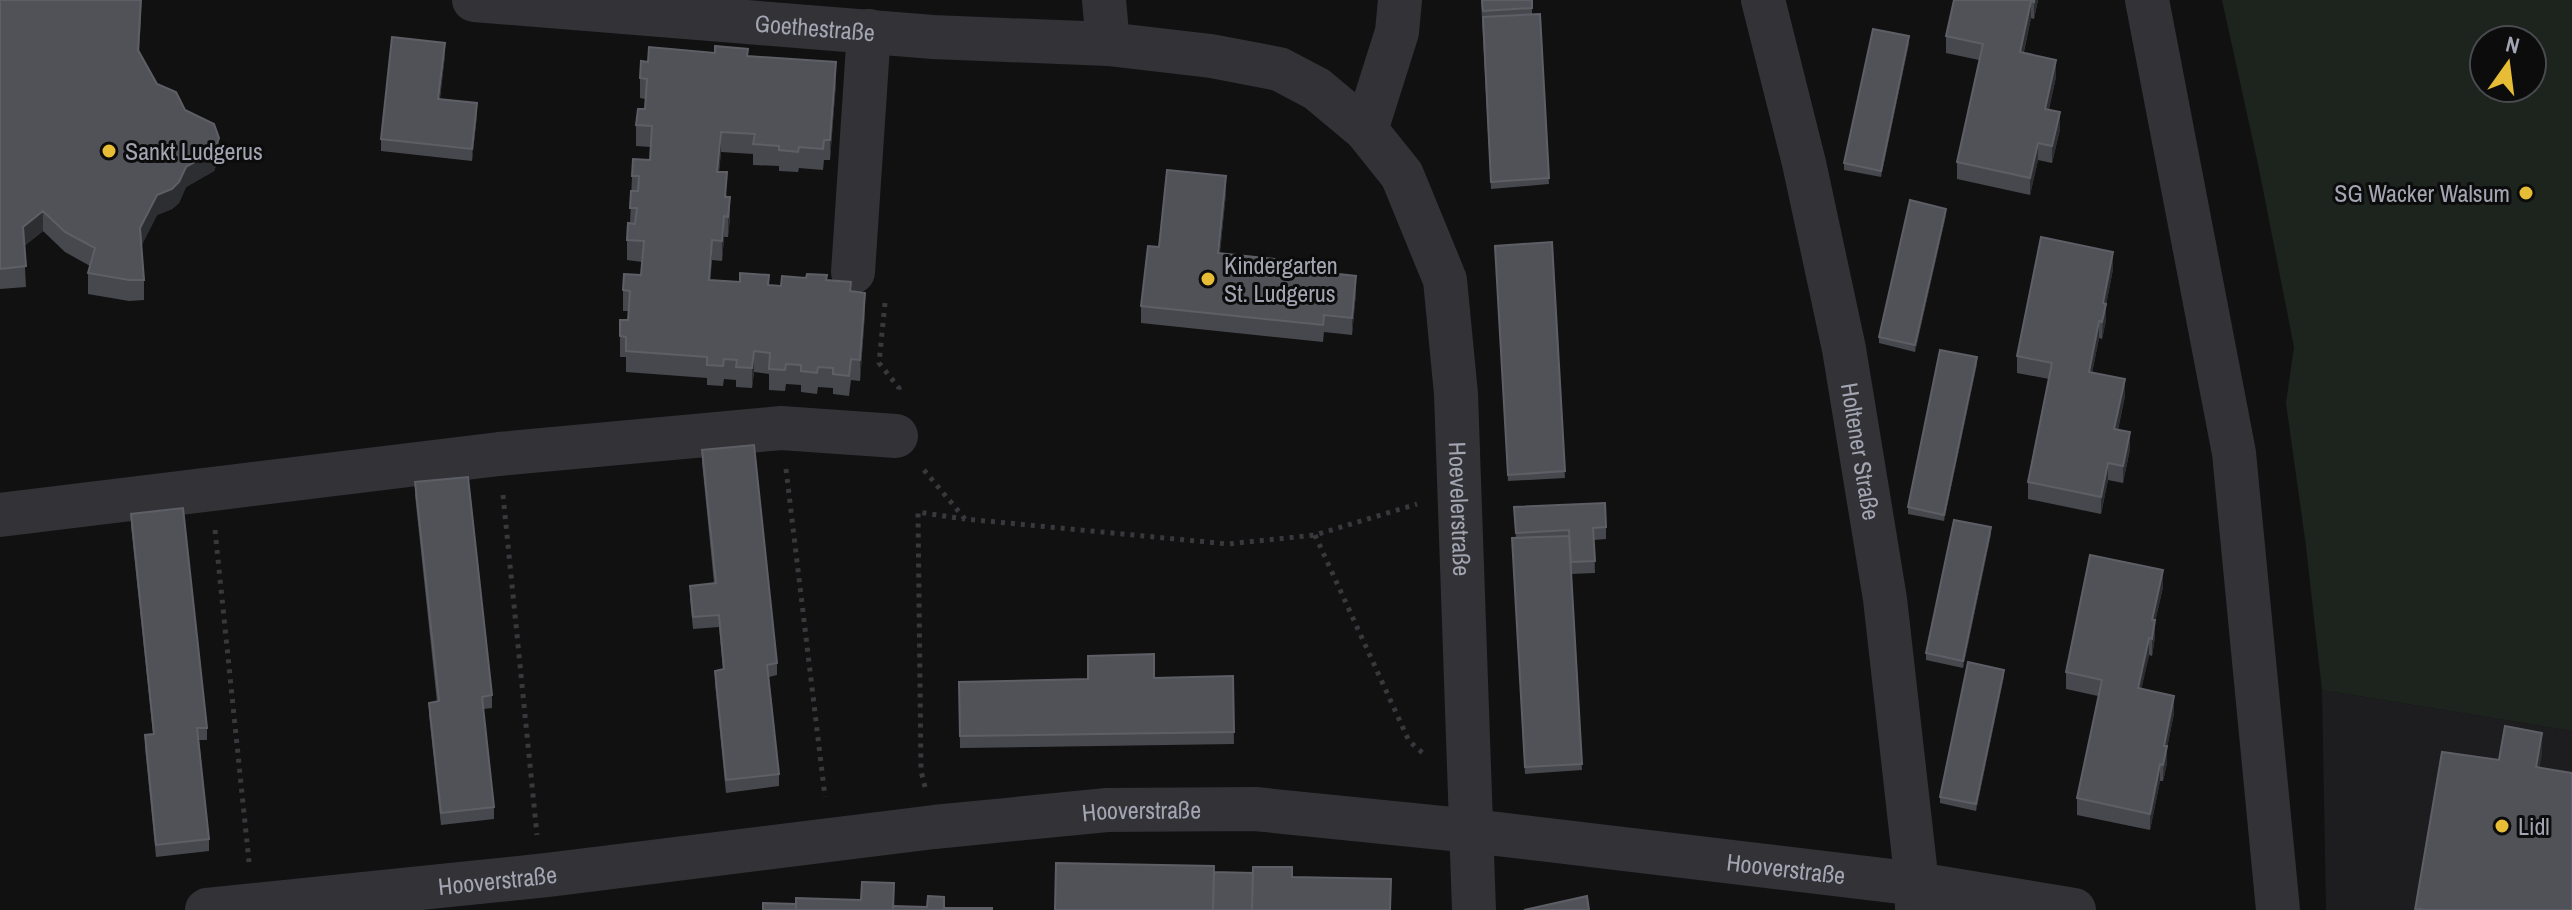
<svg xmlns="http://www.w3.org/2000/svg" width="2572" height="910" font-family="'Archivo Narrow',sans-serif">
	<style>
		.built { fill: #1d1d1f }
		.green { fill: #1d241e; fill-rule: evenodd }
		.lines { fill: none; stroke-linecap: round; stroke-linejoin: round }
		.path { stroke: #38393d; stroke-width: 5; stroke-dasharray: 4 6; stroke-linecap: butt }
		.minor { stroke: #323237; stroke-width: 44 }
		.wall { fill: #47484d }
		.shaded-wall { fill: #2d2e31 }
		.building { fill: #515258; stroke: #5e5f66; stroke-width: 2 }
		.poi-dot { fill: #e6bd35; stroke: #0c0c0d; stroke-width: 3 }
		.labels { text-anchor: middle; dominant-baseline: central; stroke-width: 6; stroke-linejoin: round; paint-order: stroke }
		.street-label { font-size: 24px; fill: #a3a6b2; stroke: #0c0c0d }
		.poi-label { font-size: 24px; fill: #a3a6b2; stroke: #0c0c0d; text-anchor: start }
	</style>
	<rect width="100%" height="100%" fill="#111112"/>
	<path class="built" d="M2322,690L2572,731V910H2326Z"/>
	<path class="green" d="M2222,0H2572V731L2322,690L2306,546L2286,403L2294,347L2258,164ZM2484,40H2532V88H2484Z"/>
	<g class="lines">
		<path class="path" d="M885,303L879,363L899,388L898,394
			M786,469L825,797
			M924,470L965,519L1228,544L1315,535L1417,504
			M503,495L537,835
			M215,530L249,862
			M1315,535L1409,741L1425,755
			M925,787L921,771L918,512L964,519"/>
		<g class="minor">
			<path id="s1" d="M474,0L933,37L1108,44L1211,56L1279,69L1317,89L1366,130L1402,175L1445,280L1456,394L1474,910"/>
			<path d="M1104,0L1108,44"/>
			<path id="s2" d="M1763,0L1804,163L1844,349L1885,599L1917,884V910"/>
			<path d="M2147,0L2234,453L2278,910"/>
			<path d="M1366,130L1397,32L1400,0"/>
			<path d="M853,272L869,31"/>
			<path d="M0,515L499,454L781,428L896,436"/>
			<path id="s3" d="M207,910L547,875L934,827L1107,810L1255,809L1472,831L1917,884L2074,910"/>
		</g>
	</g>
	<path class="wall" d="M0,0L141,18L139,52L157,84L185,110L219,158L214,171L186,187L179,203L172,209L157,215L141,246L144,280V300L129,301L88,294V273L90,266L65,252L43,231L24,246L26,287L0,289Z
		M1481,0H1532V14H1540L1549,184L1491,189Z
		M1954,0H2038L2034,19L2031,18L2024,52L2056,77L2049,109L2060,129L2052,163L2038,160L2030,195L1957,179V162L1979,60L1946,53V36Z
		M1909,43L1881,177L1844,170V163Z
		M445,55L440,99L477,115L472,161L381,151V139Z
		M748,56L836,83L830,160H824L823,170L799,168L798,172L779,171V166L753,165V154L721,152L719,172L727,197L730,218L728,237H724L722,261L712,260L710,280L781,286L827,280L851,291L865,313L860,381L851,380L849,396L833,394V388L818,387L817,394L801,392V385L786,384L785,391L769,390V374L754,372L752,388L736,387V380L724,379L723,386L707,385V378L626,372V357H620V336L628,320V311H623V290L641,275L642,262L627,260V240L630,223L632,176L650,160L651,147L636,146V125L645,109V99L640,98V78L648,62Z
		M1226,193L1220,253L1330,274L1356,293L1352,335L1324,332L1323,342L1141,323V306L1159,247Z
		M1946,215L1915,352L1879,343V337Z
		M1552,242L1565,478L1508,481L1495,246Z
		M2113,269L2106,305V320L2102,339L2099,338L2092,373L2125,396L2118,430L2130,449L2123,483L2108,480L2101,514L2028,499V482L2049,379L2017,373V356Z
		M1977,364L1944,521L1908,514V507Z
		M702,450L777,663V675L769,677L779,774V786L726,793L715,683V671L723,670L719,627L693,629L690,598V586L714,583L702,462Z
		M415,482L492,695V708L483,709L494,807V819L441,825L429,715V703L437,702L415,495Z
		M1514,507L1606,527V539L1594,540L1595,573L1571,574L1582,770L1525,774L1512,538H1516Z
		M131,514L207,728V740H199L209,839V851L156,857L145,747V735L153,734L131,526Z
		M1991,534L1963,668L1926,660V653Z
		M2163,587L2155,622V637L2152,656L2149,655L2141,689L2174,713L2167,748V763L2163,781H2160L2150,830L2077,815V798L2098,696L2066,689V672Z
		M1233,676L1234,744L960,748L959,682Z
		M2004,676L1976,811L1940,803V797Z"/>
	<path class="shaded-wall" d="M141,0V18L138,70V50Z
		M2034,0H2038L2034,19Z
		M2031,1V18L2020,68V52Z
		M1909,36V43L1881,177V171Z
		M445,43V55L438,111V99Z
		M2056,60V77L2045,125V109Z
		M836,62V83L830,160V140Z
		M477,103V115L472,161V149Z
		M2060,112V129L2052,163V146Z
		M721,132V152L717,192V172Z
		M219,138V158L214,171L186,187L179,203L172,209L157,215L140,249V228L157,195L186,167Z
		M2038,143V160L2030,195V178Z
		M1226,176V193L1218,270V253Z
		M730,197V218L728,237V217Z
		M1946,209V215L1915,352V345Z
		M43,211V231L23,247V227Z
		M724,216V237L722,261V241Z
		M712,240V260L709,300V280Z
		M2113,252V269L2106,305V320L2102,339L2103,303Z
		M1356,276V293L1352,335V318Z
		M865,293V313L860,381V360Z
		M2099,321V338L2089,389V372Z
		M754,351V372L752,388V368Z
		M1977,357V364L1944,521V515Z
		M2125,379V396L2114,446V429Z
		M2130,432V449L2123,483V466Z
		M2108,463V480L2101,514V497Z
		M1991,527V534L1963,668V661Z
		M2163,570V587L2155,622V637L2152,656V620Z
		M2149,638V655L2138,705V688Z
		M2004,670V676L1976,811V804Z
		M2174,696V713L2167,748V763L2163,781L2164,746Z
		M2542,733V754L2536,787V767Z
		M2160,764V781L2150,830V814Z"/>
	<path class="building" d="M0,0H141L138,50L157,84L176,92L185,110L214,124L219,138L214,151L186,167L179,182L172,189L157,195L140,228L144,280H129L88,273L95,248L65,232L43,211L23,227L26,266L0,269Z
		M1482,0H1532V8L1483,11Z
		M1954,0H2034V2L2031,1L2020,52L2056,60L2045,109L2060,112L2052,146L2038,143L2030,178L1957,162L1983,44L1946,36Z
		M1540,14L1549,178L1491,182L1483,17Z
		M1873,29L1909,36L1881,171L1844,163Z
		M392,37L445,43L438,99L477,103L472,149L381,139Z
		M715,46L748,49L747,56L836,62L830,140H824L823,149L799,147L798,152L779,150V146L753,144L755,134L721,132L717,172H727L725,197H730L728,217L724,216L722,241L712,240L709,280L740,282V273L769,275L768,285L781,286L782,276L806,278L807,274L827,275L826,280L851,282L850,291L865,293L860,360L851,359L849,376L833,374V368L818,367L817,373L801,371V365L786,364L785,370L769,369L770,353L754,351L752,368L736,367L737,360L724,359L723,366L707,365V357L626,351V337L620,336V320H628L630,291L623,290L624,274L641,275L644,241L627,240L628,223L635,224L637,208H630L631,191H638L639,176H632L633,159L650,160L652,126L636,125L638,109H645L647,79L640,78L641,61L648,62L649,47L715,53Z
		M1167,170L1226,176L1218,253L1330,265L1329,273L1356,276L1352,318L1324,315L1323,325L1141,306L1148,246L1159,247Z
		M1910,200L1946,209L1915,345L1879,337Z
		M2041,237L2113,252L2103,303L2106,304L2102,322L2099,321L2089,372L2125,379L2114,429L2130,432L2123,466L2108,463L2101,497L2028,482L2052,363L2017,356Z
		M1552,242L1565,471L1508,475L1495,246Z
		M1940,350L1977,357L1944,515L1908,507Z
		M754,445L777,663L767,665L779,774L726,780L715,671L724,669L719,615L693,617L690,586L716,583L702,450Z
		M468,477L492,695L482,697L494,807L441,813L429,703L439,701L415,482Z
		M1605,503L1606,527L1593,528L1595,561L1571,562L1569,530L1516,533L1514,507Z
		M183,508L207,728H197L209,839L156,845L145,735L154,734L131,514Z
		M1954,520L1991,527L1963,661L1926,653Z
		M1569,536L1582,764L1525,767L1512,538Z
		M2090,555L2163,570L2152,620H2155L2152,639L2149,638L2138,688L2174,696L2164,746H2167L2163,765L2160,764L2150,814L2077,798L2102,680L2066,672Z
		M1154,654V678L1233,676L1234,732L960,736L959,682L1088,679V656Z
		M1968,662L2004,670L1976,804L1940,797Z
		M2505,726L2542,733L2536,767L2572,773V910H2426L2419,909L2415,910L2442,752L2499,760Z
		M1056,863L1214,866L1213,910H1055Z
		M1253,867H1292V877L1391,879L1390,910H1252Z
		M1214,872L1253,873L1252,910H1213Z
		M862,882L894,883L893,910H796V898L861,900Z
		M928,896L944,897V908H992V910H893V906L927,907Z
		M1587,896L1589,910H1524Z
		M763,903L796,904V910H763Z"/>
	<g class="poi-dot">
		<circle cx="109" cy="151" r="8"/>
		<circle cx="2526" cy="193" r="8"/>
		<circle cx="1208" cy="279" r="8"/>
		<circle cx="2502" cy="826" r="8"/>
	</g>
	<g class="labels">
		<g class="street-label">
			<text stroke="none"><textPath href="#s1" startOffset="342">Goethestraße</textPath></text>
			<text stroke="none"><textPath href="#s2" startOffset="462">Holtener Straße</textPath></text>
			<text stroke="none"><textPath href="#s1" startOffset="1316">Hoevelerstraße</textPath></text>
			<text stroke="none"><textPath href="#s3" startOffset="940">Hooverstraße</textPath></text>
			<text stroke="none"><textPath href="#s3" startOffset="1588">Hooverstraße</textPath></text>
			<text stroke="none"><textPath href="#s3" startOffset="292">Hooverstraße</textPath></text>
		</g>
		<g class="poi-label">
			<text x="125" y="151">Sankt Ludgerus</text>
			<text x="2510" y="193" text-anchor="end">SG Wacker Walsum</text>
			<text x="1224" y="265">Kindergarten<tspan x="1224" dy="28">St. Ludgerus</tspan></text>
			<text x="2518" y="826">Lidl</text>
		</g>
	</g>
	<g transform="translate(2508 64) rotate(14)"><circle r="38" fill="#0c0c0d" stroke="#484a4f" stroke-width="2"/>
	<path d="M0-6L14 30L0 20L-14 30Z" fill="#e6bd35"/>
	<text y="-12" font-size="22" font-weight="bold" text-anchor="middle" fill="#a3a6b2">N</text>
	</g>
</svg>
